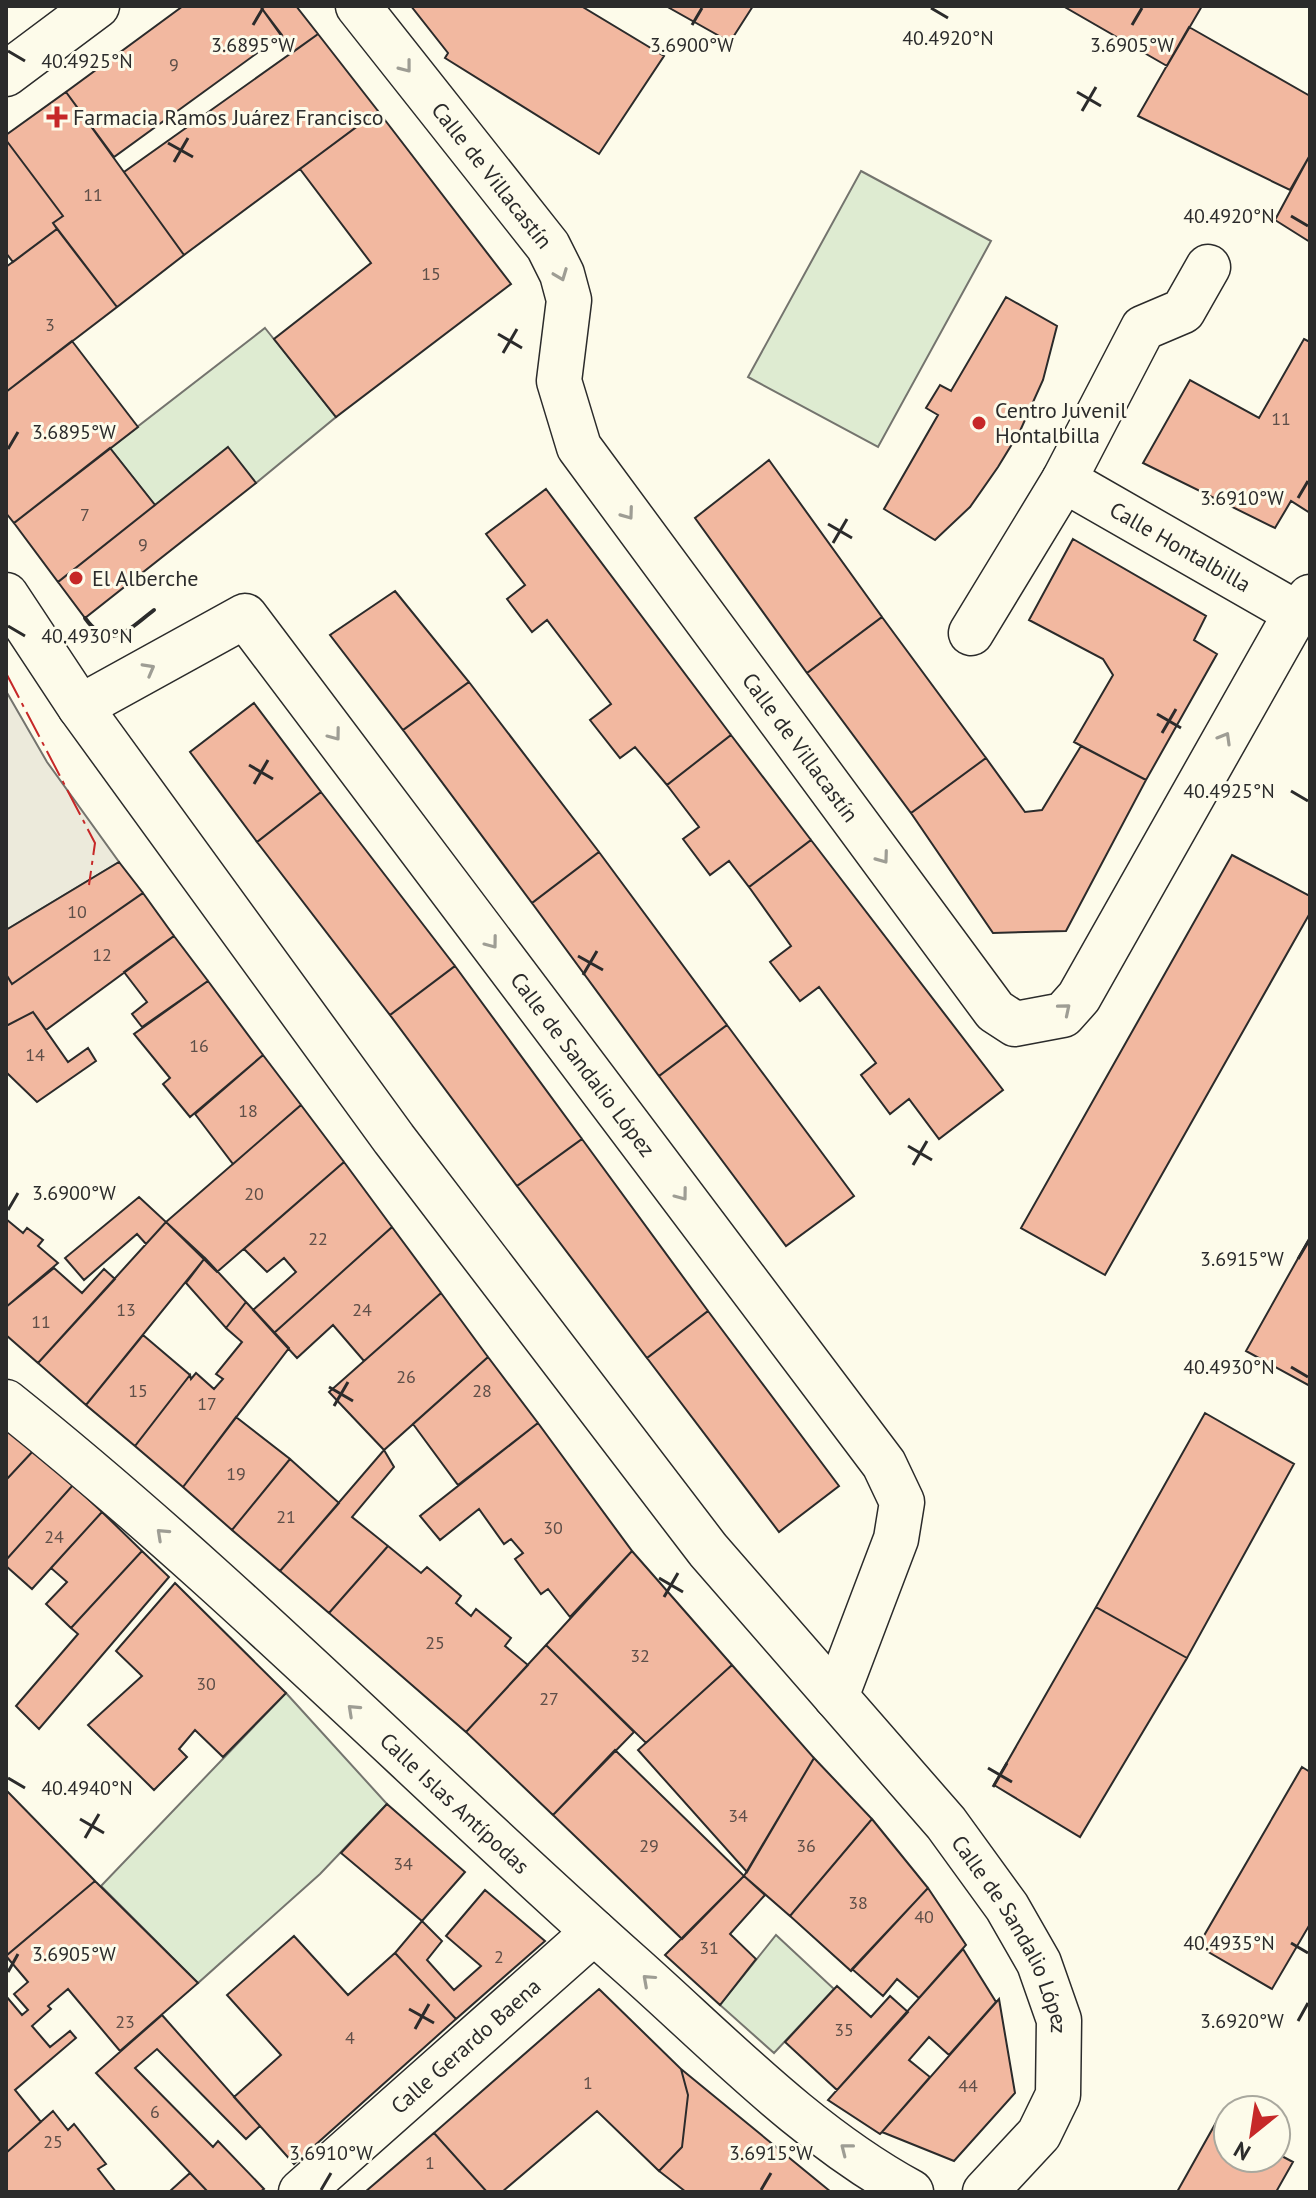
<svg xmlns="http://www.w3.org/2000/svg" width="1316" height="2198" font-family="'PT Sans',sans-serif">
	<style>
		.green { fill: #deebd1; stroke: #74746e; stroke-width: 2 }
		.parking { fill: #eceadb; stroke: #74746e; stroke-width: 2 }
		.building { fill: #f2b8a0; stroke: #2b2b2b; stroke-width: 2 }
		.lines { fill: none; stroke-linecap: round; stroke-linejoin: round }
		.street-casing { stroke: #2b2b2b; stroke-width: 47 }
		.street { stroke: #fdfbea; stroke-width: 44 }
		.wall { stroke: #2b2b2b; stroke-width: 4 }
		.power { stroke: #c62828; stroke-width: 2; stroke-dasharray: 28 6 4 6; stroke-linecap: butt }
		.oneway { stroke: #9e9d94 }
		.ticks { fill: none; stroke: #2b2b2b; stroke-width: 3 }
		.poi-dot { fill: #c62828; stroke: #fdfbea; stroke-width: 3 }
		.labels { text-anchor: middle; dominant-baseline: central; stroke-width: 6; stroke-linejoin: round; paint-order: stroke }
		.number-label { font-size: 18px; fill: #5d4e48 }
		.poi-label { font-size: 22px; fill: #2b2b2b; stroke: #fdfbea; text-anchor: start }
		.street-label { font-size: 22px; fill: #2b2b2b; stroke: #fdfbea }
		.ticks-label { font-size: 20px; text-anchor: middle; fill: #2b2b2b; stroke: #fdfbea; stroke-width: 6; stroke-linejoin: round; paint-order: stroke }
	</style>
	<rect width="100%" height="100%" fill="#fdfbea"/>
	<path class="green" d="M861,171L991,241L878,447L748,377Z
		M265,328L336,417L256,483L155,505L110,448Z
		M286,1693L387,1804L320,1874L198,1983L101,1886Z
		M776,1935L834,1989L774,2053L720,2005Z"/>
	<path class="parking" d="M6,691L47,762L119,862L6,930Z"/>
	<path class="building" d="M183,6H260L282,35L114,157L66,92Z
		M260,6H296L318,34L293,52Z
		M411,6H581L664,56L599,154L445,58L448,53Z
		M666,6H753L730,42Z
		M1063,6H1202L1167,66Z
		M1189,27L1310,96V155L1290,190L1138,116Z
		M318,34L378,111L184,255L124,172Z
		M66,92L184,255L117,307L53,223L63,216L6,140V135Z
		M378,111L511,284L336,417L274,339L371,263L300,169Z
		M6,140L63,216L53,223L57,229L13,262L6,253Z
		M1310,155V242L1275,220Z
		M57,229L117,307L6,392V267Z
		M1006,297L1057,326L1043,380L1020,431L998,467L970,507L935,540L884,509L938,415L926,408L940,385L951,391Z
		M1304,339L1310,342V513L1291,501L1275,528L1143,463L1190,380L1259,418Z
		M72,341L138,427L14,523L6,513V392Z
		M228,447L256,483L85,618L58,582Z
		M110,448L155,505L58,582L14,523Z
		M769,460L882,617L807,673L695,518Z
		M546,489L731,735L667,785L635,747L620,758L590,720L611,704L547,620L532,632L507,599L525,585L486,534Z
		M1073,539L1206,616L1194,640L1217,654L1146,780L1074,742L1113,675L1103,659L1029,620Z
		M395,591L469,682L403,730L330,635Z
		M882,617L986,758L911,813L807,673Z
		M469,682L599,852L532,903L403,730Z
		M254,703L321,792L257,842L190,752Z
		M731,735L811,840L749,887L729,861L710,875L683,839L699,827L667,785Z
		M1081,746L1146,780L1066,931L993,933L911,813L986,758L1025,812L1042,810Z
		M321,792L455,966L390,1015L257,842Z
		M811,840L1003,1090L939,1139L909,1099L890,1114L861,1075L876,1063L819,987L800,1001L770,962L791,946L749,887Z
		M599,852L727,1025L659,1076L532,903Z
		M1232,855L1310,896V913L1105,1275L1021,1228Z
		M119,862L143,893L12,984L6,974V930Z
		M143,893L174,936L46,1030L33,1012L6,1026V974L12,984Z
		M174,936L208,981L142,1027L132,1014L147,1002L124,972Z
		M455,966L582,1139L517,1186L390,1015Z
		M208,981L263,1055L190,1117L163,1084L170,1078L134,1034Z
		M33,1012L68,1062L88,1048L96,1061L37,1102L6,1072V1026Z
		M727,1025L854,1196L786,1246L659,1076Z
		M263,1055L301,1105L233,1164L195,1114Z
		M301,1105L344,1162L217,1272L166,1222Z
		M582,1139L708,1311L647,1358L517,1186Z
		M344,1162L392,1227L274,1333L253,1310L296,1272L284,1258L267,1272L244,1249Z
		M139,1197L166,1222L146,1244L137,1234L84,1280L65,1258Z
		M6,1219L23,1233L27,1228L43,1240L38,1246L58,1263L6,1307Z
		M166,1222L205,1258L86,1405L38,1363Z
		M392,1227L441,1293L364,1361L333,1325L297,1358L274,1333Z
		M1310,1237V1386L1246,1351Z
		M205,1258L246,1302L226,1328L186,1283Z
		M54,1268L82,1293L104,1269L115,1279L38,1363L6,1335V1307Z
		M441,1293L488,1357L384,1450L329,1392Z
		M246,1302L289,1348L183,1487L135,1446L190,1375L191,1379L196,1373L214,1389L223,1379L216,1374L242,1342L226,1328Z
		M708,1311L839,1486L779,1532L647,1358Z
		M143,1335L190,1375L135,1446L86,1405Z
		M488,1357L538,1423L458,1485L413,1424Z
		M1205,1413L1294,1464L1187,1658L1096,1607Z
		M236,1417L290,1459L232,1530L183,1487Z
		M538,1423L632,1551L570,1617L548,1589L541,1594L515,1559L523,1553L511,1539L504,1544L479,1509L440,1540L420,1516Z
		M6,1424L34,1450L6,1480Z
		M34,1450L73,1485L6,1560V1480Z
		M384,1450L394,1467L352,1517L388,1546L329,1613L280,1571Z
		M290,1459L339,1503L280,1571L232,1530Z
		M73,1485L102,1512L32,1589L6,1566V1560Z
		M102,1512L142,1551L71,1628L46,1604L67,1582L51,1568Z
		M388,1546L421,1573L427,1567L461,1596L456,1603L471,1616L476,1609L511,1638L505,1646L528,1665L466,1732L329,1613Z
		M142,1551L169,1577L39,1729L16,1706L78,1634L71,1628Z
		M632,1551L732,1665L646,1743L546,1645Z
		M175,1583L286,1693L223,1757L195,1730L179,1749L187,1757L154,1790L88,1725L142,1676L116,1651Z
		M1096,1607L1187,1658L1080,1837L994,1785Z
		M546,1645L634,1732L553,1815L466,1732Z
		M732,1665L814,1758L747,1872L638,1750Z
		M615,1750L744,1876L682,1939L553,1815Z
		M814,1758L872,1819L790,1916L744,1876Z
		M1302,1767L1310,1772V1924L1272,1989L1198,1946Z
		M6,1790L95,1881L7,1955L6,1953Z
		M387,1804L465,1872L422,1921L341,1853Z
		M872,1819L928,1888L851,1971L790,1916Z
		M744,1876L765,1895L730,1934L756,1959L720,2005L665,1955Z
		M95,1881L198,1983L120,2051L68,1989L48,2006L51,2009L32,2026L50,2047L70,2031L76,2038L15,2090L41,2122L6,2153V1996L22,2015L28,2010L14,1994L28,1982L6,1956Z
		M928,1888L966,1945L919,1998L897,1979L883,1996L852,1969Z
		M485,1890L545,1941L456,2019L395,1953L422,1921L442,1941L427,1960L454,1990L481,1966L446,1936Z
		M294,1936L348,1995L395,1953L456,2019L294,2164L234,2097L281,2055L227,1995Z
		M963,1949L996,2002L949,2055L929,2037L909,2060L930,2077L882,2132L880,2134L828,2100Z
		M837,1986L871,2017L890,1996L908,2012L837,2090L785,2042Z
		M599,1989L681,2069L688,2095L682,2147L659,2171L597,2111L502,2192H487L434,2133Z
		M999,1999L1015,2093L954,2161L882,2132Z
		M162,2015L260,2126L246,2139L157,2049L135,2068L213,2147L218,2141L264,2189L260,2192H208L96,2073Z
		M681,2069L831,2192H686L659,2171L682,2147L688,2095Z
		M53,2111L68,2130L74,2124L106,2164L98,2169L116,2192H6V2153Z
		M1218,2119L1228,2125V2158H1276V2153L1293,2162L1276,2192H1177Z
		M434,2133L487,2192H365Z
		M190,2173L208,2192H169Z"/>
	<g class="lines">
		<defs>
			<g id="street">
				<path id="s1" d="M358,6L548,246L562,274L569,300L559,381L579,447L995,1011L1015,1024L1063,1015L1079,997L1296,613L1310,597"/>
				<path d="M6,74L97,6"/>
				<path id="s2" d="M1064,480L1296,613"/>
				<path id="s3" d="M6,595L80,707L394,1139L708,1550L946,1823L1007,1907L1039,1963L1059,2020L1058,2095L1039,2134L985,2192"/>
				<path d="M971,633L1064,480L1143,328L1183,311L1208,267"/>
				<path id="s4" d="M80,707L245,616L884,1464L902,1502L896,1539L836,1697"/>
				<path id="s5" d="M6,1402C225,1577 421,1778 630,1964C719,2043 806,2135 911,2192"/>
				<path id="s6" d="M301,2192L594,1932"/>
			</g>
		</defs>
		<use href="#street" class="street-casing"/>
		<use href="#street" class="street"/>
		<path class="wall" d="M85,618C110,653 129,629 154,610"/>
		<path class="power" d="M6,673L95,843L89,885"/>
	</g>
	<defs><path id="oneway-chevron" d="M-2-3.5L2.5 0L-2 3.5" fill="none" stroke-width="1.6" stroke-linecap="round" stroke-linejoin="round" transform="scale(2)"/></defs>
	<g class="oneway">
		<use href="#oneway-chevron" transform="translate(406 67) rotate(52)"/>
		<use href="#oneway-chevron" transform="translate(561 275) rotate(69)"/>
		<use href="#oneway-chevron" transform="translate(628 514) rotate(54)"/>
		<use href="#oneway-chevron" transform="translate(149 669) rotate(-29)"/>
		<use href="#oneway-chevron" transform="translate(335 735) rotate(53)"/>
		<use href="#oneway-chevron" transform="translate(1225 738) rotate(-60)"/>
		<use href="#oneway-chevron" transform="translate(883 858) rotate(54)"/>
		<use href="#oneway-chevron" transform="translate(492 943) rotate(53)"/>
		<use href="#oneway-chevron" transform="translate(1065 1009) rotate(-40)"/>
		<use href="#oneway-chevron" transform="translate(682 1195) rotate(53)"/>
		<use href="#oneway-chevron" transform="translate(162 1534) rotate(-137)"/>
		<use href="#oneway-chevron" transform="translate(353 1710) rotate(-137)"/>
		<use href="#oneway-chevron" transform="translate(648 1980) rotate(-138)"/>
		<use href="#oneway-chevron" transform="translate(846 2149) rotate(-142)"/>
	</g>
	<path class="ticks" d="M931,8L948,18M253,25L263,8M692,25L702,8M1132,25L1142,8M8,51L25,61M1077,92L1101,106M1082,111L1096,87M168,143L193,157M174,162L188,138M1291,216L1308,226M498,334L522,348M503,353L517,329M8,449L18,432M1298,498L1308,481M828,524L852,538M833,543L847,519M8,626L25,636M1157,714L1181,728M1162,733L1176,709M249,765L273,779M254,784L268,760M1291,791L1308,801M578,956L603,970M583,975L597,951M908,1146L932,1160M913,1165L927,1141M8,1210L18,1193M1298,1259L1308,1242M1291,1367L1308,1377M329,1387L353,1401M334,1406L348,1382M659,1578L683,1592M664,1597L678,1573M988,1768L1012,1782M8,1778L25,1788M993,1787L1007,1763M80,1819L104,1833M85,1838L99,1814M1291,1943L1308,1953M8,1972L18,1954M409,2009L434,2023M1298,2021L1308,2003M415,2029L429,2004M321,2190L331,2173M761,2190L771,2173"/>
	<g class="poi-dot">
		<path d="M53 105h8v8h8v8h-8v8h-8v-8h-8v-8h8z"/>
		<circle cx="979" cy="423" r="8"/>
		<circle cx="76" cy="578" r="8"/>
	</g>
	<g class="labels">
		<g class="number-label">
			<text x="174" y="64">9</text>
			<text x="93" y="194">11</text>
			<text x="431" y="273">15</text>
			<text x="50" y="324">3</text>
			<text x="1281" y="418">11</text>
			<text x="85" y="514">7</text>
			<text x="143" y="544">9</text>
			<text x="77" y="911">10</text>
			<text x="102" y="954">12</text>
			<text x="199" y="1045">16</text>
			<text x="35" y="1054">14</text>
			<text x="248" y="1110">18</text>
			<text x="254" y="1193">20</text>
			<text x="318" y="1238">22</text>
			<text x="126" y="1309">13</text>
			<text x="362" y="1309">24</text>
			<text x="41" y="1321">11</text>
			<text x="406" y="1376">26</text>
			<text x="138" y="1390">15</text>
			<text x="482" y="1390">28</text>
			<text x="207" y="1403">17</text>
			<text x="236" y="1473">19</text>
			<text x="286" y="1516">21</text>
			<text x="553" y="1527">30</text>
			<text x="54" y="1536">24</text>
			<text x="435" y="1642">25</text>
			<text x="640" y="1655">32</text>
			<text x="206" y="1683">30</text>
			<text x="549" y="1698">27</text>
			<text x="738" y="1815">34</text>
			<text x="649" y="1845">29</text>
			<text x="806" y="1845">36</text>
			<text x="403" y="1863">34</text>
			<text x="858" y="1902">38</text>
			<text x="924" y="1916">40</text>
			<text x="709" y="1947">31</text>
			<text x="499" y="1956">2</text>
			<text x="125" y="2021">23</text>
			<text x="844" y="2029">35</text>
			<text x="350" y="2037">4</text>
			<text x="588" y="2082">1</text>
			<text x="968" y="2085">44</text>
			<text x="155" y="2111">6</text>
			<text x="53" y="2141">25</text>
			<text x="430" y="2162">1</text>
		</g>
		<g class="poi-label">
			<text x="73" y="117">Farmacia Ramos Juárez Francisco</text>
			<text x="995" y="410">Centro Juvenil<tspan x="995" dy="25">Hontalbilla</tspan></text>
			<text x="92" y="578">El Alberche</text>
		</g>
		<g class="street-label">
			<text stroke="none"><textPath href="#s1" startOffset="216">Calle de Villacastín</textPath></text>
			<text stroke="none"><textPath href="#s2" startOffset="134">Calle Hontalbilla</textPath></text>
			<text stroke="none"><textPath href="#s1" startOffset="888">Calle de Villacastín</textPath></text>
			<text stroke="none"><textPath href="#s4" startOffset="750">Calle de Sandalio López</textPath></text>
			<text stroke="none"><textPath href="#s5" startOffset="602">Calle Islas Antípodas</textPath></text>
			<text stroke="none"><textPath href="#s3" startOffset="1678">Calle de Sandalio López</textPath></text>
			<text stroke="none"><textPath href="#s6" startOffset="220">Calle Gerardo Baena</textPath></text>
		</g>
	</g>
	<g class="ticks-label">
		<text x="948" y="45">40.4920°N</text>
		<text x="253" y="52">3.6895°W</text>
		<text x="692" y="52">3.6900°W</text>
		<text x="1132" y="52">3.6905°W</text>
		<text x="87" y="68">40.4925°N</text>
		<text x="1229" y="223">40.4920°N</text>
		<text x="74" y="439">3.6895°W</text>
		<text x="1242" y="505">3.6910°W</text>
		<text x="87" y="643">40.4930°N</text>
		<text x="1229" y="798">40.4925°N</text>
		<text x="74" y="1200">3.6900°W</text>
		<text x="1242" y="1266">3.6915°W</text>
		<text x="1229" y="1374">40.4930°N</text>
		<text x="87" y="1795">40.4940°N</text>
		<text x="1229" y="1950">40.4935°N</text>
		<text x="74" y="1961">3.6905°W</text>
		<text x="1242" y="2028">3.6920°W</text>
		<text x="331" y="2160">3.6910°W</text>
		<text x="771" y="2160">3.6915°W</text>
	</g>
	<rect width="1316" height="2198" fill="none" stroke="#2b2b2b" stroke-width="16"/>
	<g transform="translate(1252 2134) rotate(210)"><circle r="38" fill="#fdfbea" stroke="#a9a89e" stroke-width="2"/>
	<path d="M0-6L14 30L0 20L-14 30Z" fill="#c62828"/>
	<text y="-12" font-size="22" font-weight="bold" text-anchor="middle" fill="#2b2b2b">N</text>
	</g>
</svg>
